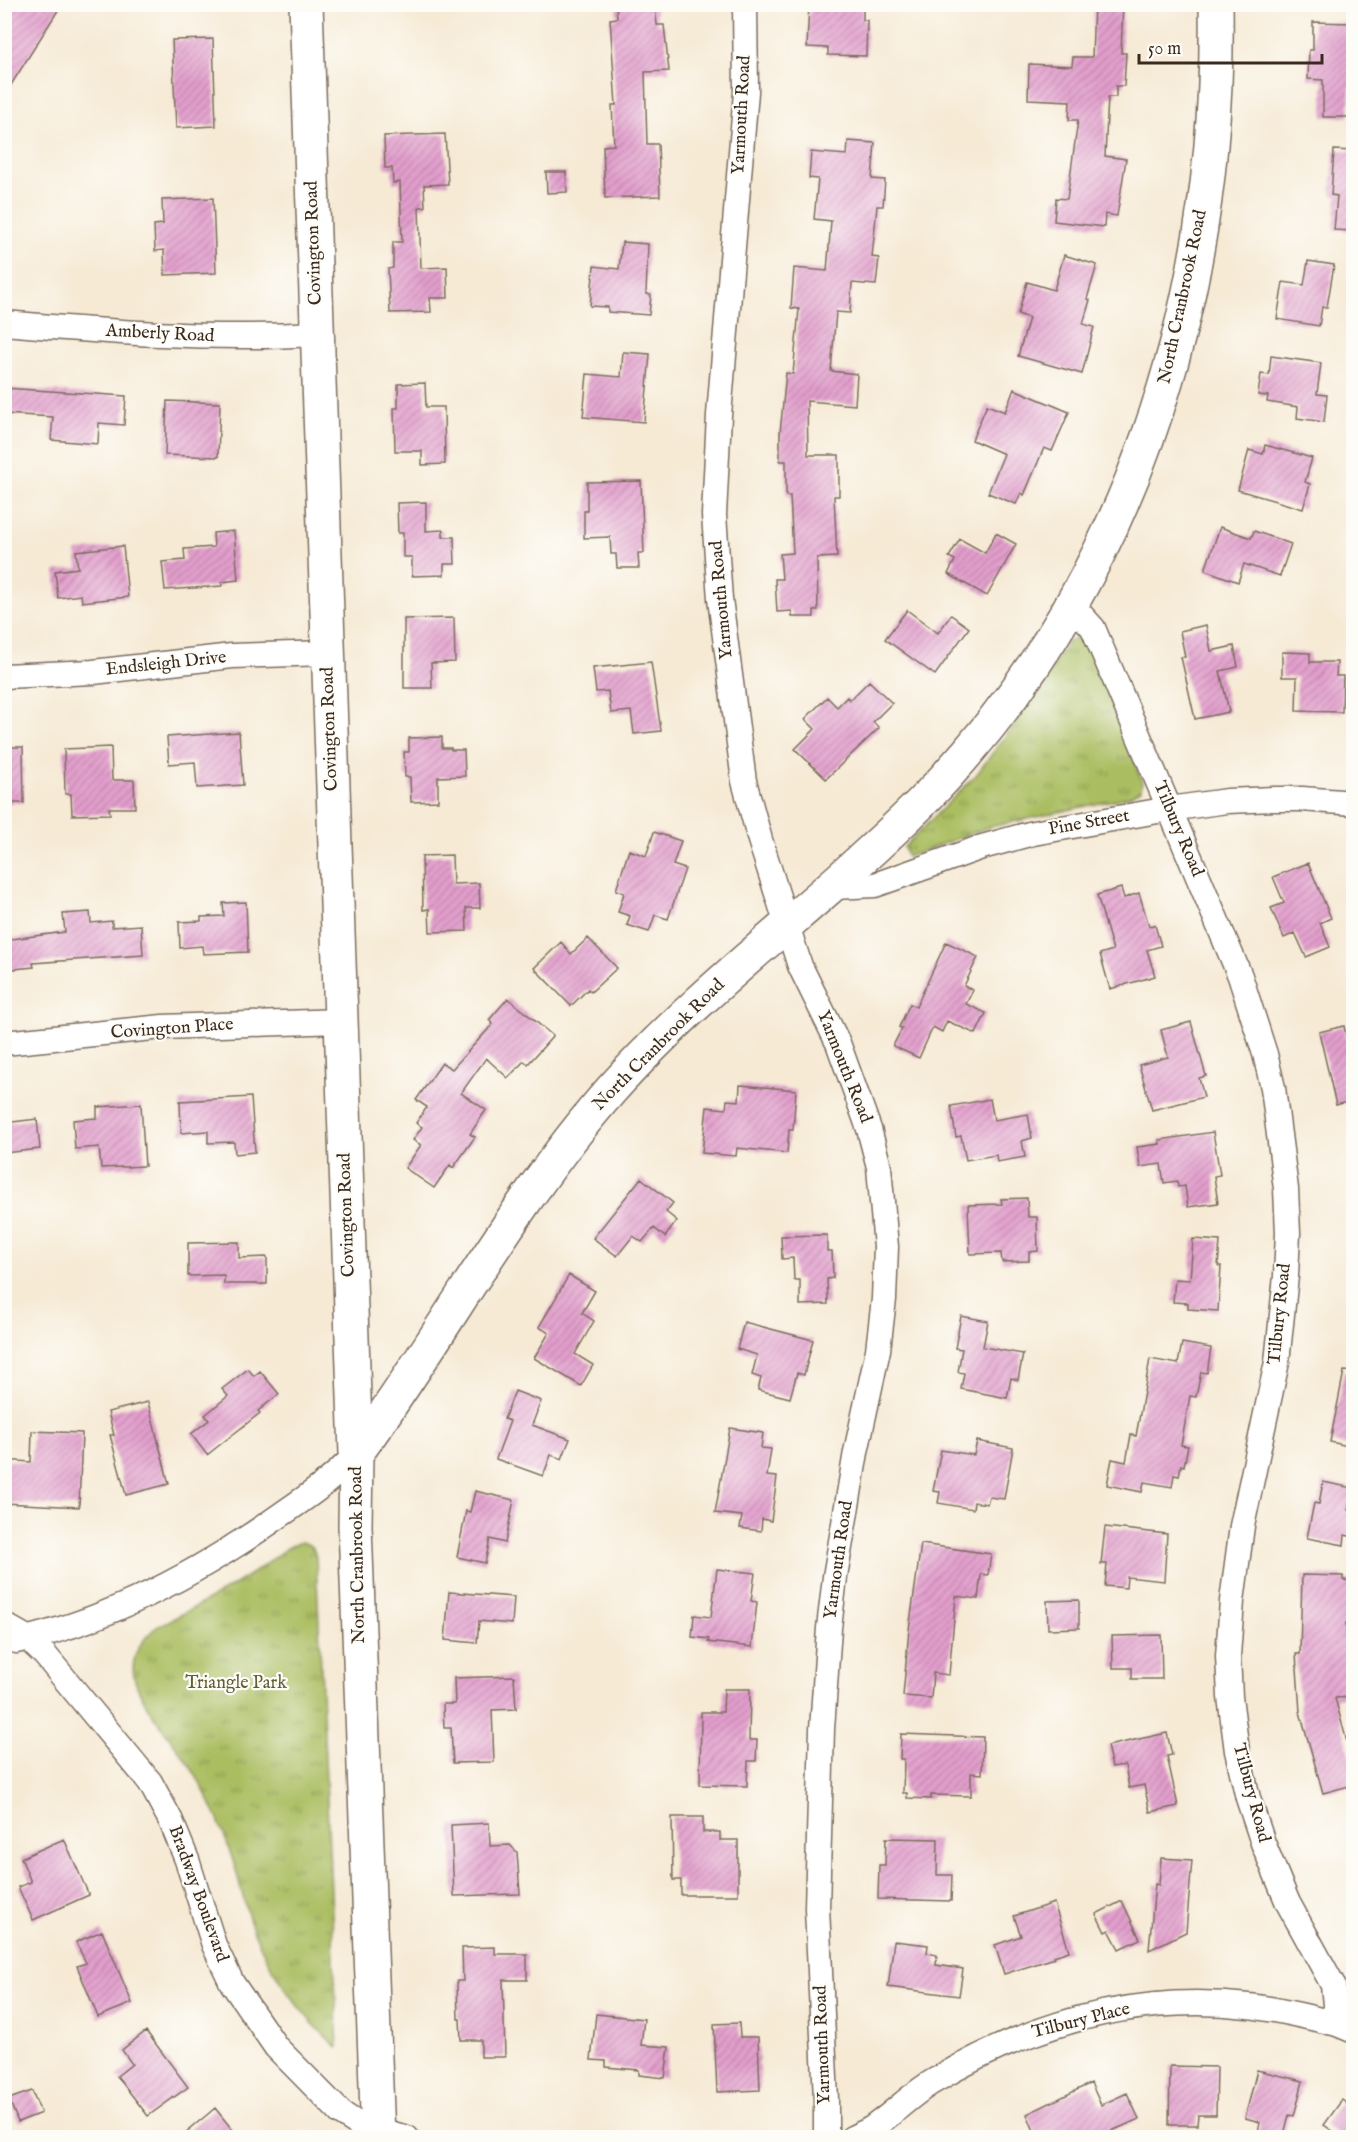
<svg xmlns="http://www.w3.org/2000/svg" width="1358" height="2142" font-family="'IM FELL English',serif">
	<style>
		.park { fill: url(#park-tufts); stroke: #727440; stroke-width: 1.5 }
		.building { fill: url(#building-hatch) }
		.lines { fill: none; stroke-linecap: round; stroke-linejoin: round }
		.street-casing { stroke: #7c6d5e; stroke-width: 27 }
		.secondary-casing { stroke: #7c6d5e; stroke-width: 36 }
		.street { stroke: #fff; stroke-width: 24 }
		.secondary { stroke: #fff; stroke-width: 33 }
		.labels { text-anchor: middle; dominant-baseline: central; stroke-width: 4.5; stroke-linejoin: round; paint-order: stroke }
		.street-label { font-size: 18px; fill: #3b2a1e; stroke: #fdfcf7 }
		.park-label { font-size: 18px; fill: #625d35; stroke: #fdfcf7 }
	</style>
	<defs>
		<pattern id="park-tufts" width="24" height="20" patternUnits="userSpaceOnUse" patternTransform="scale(1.5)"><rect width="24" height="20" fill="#aabd61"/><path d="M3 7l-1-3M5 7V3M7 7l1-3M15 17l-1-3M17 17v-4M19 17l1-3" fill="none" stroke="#8c9a4f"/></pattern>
		<pattern id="building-hatch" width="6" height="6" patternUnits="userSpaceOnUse" patternTransform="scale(1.5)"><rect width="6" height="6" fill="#e39fcd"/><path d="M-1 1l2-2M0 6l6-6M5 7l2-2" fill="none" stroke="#b982a6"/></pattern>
	</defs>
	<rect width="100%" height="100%" fill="#fdfcf7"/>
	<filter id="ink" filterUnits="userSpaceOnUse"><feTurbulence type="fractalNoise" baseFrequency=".0167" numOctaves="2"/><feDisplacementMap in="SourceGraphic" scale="12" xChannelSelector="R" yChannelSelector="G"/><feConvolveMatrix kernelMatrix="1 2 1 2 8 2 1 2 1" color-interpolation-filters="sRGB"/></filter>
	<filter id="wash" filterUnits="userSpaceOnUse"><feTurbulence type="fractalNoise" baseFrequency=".008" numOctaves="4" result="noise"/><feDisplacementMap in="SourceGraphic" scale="24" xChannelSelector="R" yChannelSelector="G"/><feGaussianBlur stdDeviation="1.35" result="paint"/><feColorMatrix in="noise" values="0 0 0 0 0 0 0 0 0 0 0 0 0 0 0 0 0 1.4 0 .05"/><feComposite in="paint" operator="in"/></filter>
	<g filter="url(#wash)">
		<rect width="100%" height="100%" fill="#f6ead5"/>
		<path class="park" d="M1079,638L1091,652L1142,781L1141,790L1128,797L986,828L907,857L904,847L977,774L1032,700L1068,641Z
			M302,1542C311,1545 314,1548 316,1557L338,2048C300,2015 273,1977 253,1930C245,1909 241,1886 234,1864C225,1834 212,1804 196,1776C180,1747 139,1705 134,1676C130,1657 142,1640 155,1628C189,1611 222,1593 254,1572C270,1563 284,1546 302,1542Z"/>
		<g id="blocks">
			<path class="building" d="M4,4H62L4,96Z
				M616,4H655L657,25H664L669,71L645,72L647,144H658L660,196L605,198L603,146L614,145L612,105H616L610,19L617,18Z
				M809,4H863V20H867L866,56L828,55V48L807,47Z
				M1094,4H1123L1121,53H1126L1124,86H1116V97H1108L1105,156L1126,159L1117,216L1105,214L1104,227L1054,221L1056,198L1067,199L1078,120H1069L1070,101L1028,99L1029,64L1072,66L1073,57H1092Z
				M1313,22L1353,23V87H1350L1349,117H1323V80L1308,79L1309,50H1313Z
				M213,39L216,126L176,128L172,40Z
				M445,134L448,184L424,185L425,207H419L421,268L447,267L448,298H430L431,312L390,313L388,269L393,268V242H402L400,182L393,183L392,168H385L384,136Z
				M848,141L875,143L872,179L885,180L883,206H877L872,257L879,258L876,285L852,283L850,313L836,312L831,371L857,374L855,405L807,401L808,455H839V496H834L837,557L817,558L818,610H814V617H792V611L777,612L775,579H782L780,554L793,553L790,496H786V461H780V433L786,373L793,374L799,309L791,308L794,268L827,271L831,221L814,219L818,179L809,178L811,152L847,155Z
				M1334,150L1353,151V231L1334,230L1337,196L1331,195Z
				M546,172H566L567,192L547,193Z
				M213,198L216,273L165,275L164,250L155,251L154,225L163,224L162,200Z
				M622,242L648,244L646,294L651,295L649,315L608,312V307L590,306L594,266L619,269Z
				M1064,255L1097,265L1087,299L1090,300L1083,324L1094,327L1082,374L1018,356L1029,318L1018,314L1027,282L1054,290Z
				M1308,261L1334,265L1327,307H1322L1319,326L1277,319L1283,282L1304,285Z
				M623,352L650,354L644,422L583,417L587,374L621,377Z
				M1271,356L1321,363L1317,394L1327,395L1324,422L1297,418L1298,407L1267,402L1268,396L1258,395L1261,374L1269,375Z
				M425,383L426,407H444L445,464L422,465V451H395L394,408H398V384Z
				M4,388L126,396L124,425L99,423L98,444L51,440L53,417L4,414Z
				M1014,389L1069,412L1052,451L1044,448L1024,495L1021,493L1016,504L988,493L1004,454L972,440L987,405L1005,412Z
				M167,401L220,403L218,457L165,455Z
				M1265,445L1312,458L1305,482L1310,484L1303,509L1238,490L1249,450L1263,454Z
				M641,481L644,553H638L639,568H617L616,554H611L610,537L584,538V511H587V482Z
				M426,502V531L443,530V537H454L455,564H444V575L412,576V557H403V533H398L397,503Z
				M1220,527L1251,538L1254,531L1291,544L1280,576L1244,564L1238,582L1205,570Z
				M234,531L238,580L222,582V586L165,590L162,562L185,560L184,549L214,547L213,533Z
				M996,533L1016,544L987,596L948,574L955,560L949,557L960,539L985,553Z
				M123,546L128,597L82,602L81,595L58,598L55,571L78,568L76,551Z
				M907,610L938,633L951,615L969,628L935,675L885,639Z
				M454,618L455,662L431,663L432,688H404V619Z
				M1206,625L1211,651L1234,646L1238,667L1220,671L1229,712L1195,719L1181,657H1185L1180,631Z
				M1282,652L1310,653V662H1337L1336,676H1343L1342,712L1296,711L1297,677H1282Z
				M651,662L661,731L634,734L631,711L611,713L608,691L596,692L593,668Z
				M869,681L892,703L873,722L879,728L826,779L795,749L815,729L805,719L827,697L837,707L847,697L850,700Z
				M239,732L243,785L197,788L195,762L169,764L167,737Z
				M442,737V748H451V750H464L465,776L438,777V801L411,802L410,777H405L404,752H409V738Z
				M4,747H23L24,803H4Z
				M111,747L112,780H134L135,808H109L110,814L72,815L71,794H65L64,749Z
				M654,832L681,841L673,865L685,869L668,919L655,915L649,932L627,925L630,916L618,912L624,893L616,890L629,850L646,856Z
				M452,855L453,884L479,883L480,908H466L467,931L430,932L429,909L423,910L422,856Z
				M1308,863L1331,918L1320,923L1330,947L1306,957L1295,933L1284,938L1271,908L1284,903L1273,877Z
				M1121,888L1124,898L1139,893L1149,926L1155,925L1161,946L1147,950L1155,976L1110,989L1100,954L1113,950L1097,895Z
				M246,902L248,952L203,954L202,946L180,948L179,922L201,921V917L224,916L223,903Z
				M90,912L91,923L112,921V927L141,925L143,955L33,963L34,967L4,970V940L65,932L63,914Z
				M588,938L617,968L591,992L588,989L571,1006L534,968L561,942L571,954Z
				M946,942L978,957L964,986L973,990L966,1004L986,1013L976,1034L947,1021L942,1032L933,1027L919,1058L893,1046L902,1028L899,1027L910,1004L916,1007Z
				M508,998L553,1036L528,1064L524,1061L508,1078L486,1058L461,1093L486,1110L470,1134L475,1137L453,1168L450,1165L434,1188L405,1168L421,1145L413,1140L422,1127L416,1123L427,1107L416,1100L442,1063L452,1069L493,1024L489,1020Z
				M1191,1022L1206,1076L1199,1078L1204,1097L1152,1110L1139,1065L1168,1057L1161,1030Z
				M1344,1026L1348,1045L1353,1044V1100L1336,1105L1319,1032Z
				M740,1085L796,1090L793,1130H789L787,1153L737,1148L736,1156L702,1153L707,1107L726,1109L727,1100L739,1101Z
				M251,1097L255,1152L235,1154L234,1142L208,1143V1131L181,1133L180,1101Z
				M990,1099L994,1120L1028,1114L1032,1138L1022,1141L1025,1157L997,1162L996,1155L966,1160L961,1136L956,1137L951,1106Z
				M141,1104L145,1166L101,1168L99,1147L75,1149L73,1120L97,1118V1107Z
				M37,1119L40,1149L4,1153V1123Z
				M1213,1132L1220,1175L1214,1176L1218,1203L1188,1207L1185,1186L1178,1187L1177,1181L1164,1183L1161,1164L1140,1167L1137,1147L1160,1144L1159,1140Z
				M641,1178L673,1203L666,1212L677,1221L665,1237L654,1228L642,1242L633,1236L617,1256L593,1238Z
				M1027,1198L1028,1217H1037L1038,1251L1029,1252V1261L1002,1262L1001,1253L970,1254L968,1205L1002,1204L1001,1199Z
				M827,1235V1251H832L833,1278L827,1279L828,1304L800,1305V1280H794L793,1258L782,1259L781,1236Z
				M1193,1239L1220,1241L1218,1266H1221L1218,1311L1188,1309V1303L1173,1302L1175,1279L1190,1280Z
				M239,1242V1258L267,1257V1284H224V1275L188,1276V1243Z
				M569,1275L595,1291L582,1313L594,1321L575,1354L593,1365L581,1386L534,1358L549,1333L539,1327Z
				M961,1316L988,1321L983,1347L1023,1354L1018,1380L1011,1378L1007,1398L961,1389L964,1373L958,1372L962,1349L955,1348Z
				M744,1322L813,1340L804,1375L797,1373L790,1398L758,1390L761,1378L752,1375L757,1355L737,1349Z
				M1182,1343L1211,1348L1207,1373L1201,1372L1196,1397L1190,1396L1181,1445L1188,1446L1184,1466L1181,1465L1179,1476L1174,1475L1172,1487L1144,1482L1142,1492L1107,1485L1112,1459L1126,1462L1131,1435L1136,1436L1150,1359L1178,1364Z
				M248,1369L254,1376L260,1371L279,1394L258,1411L260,1413L207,1455L191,1434L209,1420L205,1415L228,1396L222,1389Z
				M1344,1371L1353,1372V1447L1330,1442Z
				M515,1391L541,1401L532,1425L570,1439L562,1459L551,1455L543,1476L496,1459L510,1421L504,1419Z
				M148,1402L169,1484L126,1495L110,1435H114L108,1412Z
				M730,1428L763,1433L761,1448L771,1449L767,1476L777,1477L771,1521L762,1519L761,1531L740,1528L742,1516L715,1513Z
				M32,1431L82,1433L79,1507L4,1503V1460L31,1462Z
				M977,1441L1013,1448L1004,1499L989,1497L987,1504L974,1502L973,1509L938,1503L940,1492L933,1491L941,1450L974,1455Z
				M1323,1482L1353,1488L1348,1510L1353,1511V1537L1345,1535L1344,1545L1307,1538L1314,1503L1319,1504Z
				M475,1491L514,1500L505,1543L490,1539L485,1563L457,1557L466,1511L470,1512Z
				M1105,1527L1167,1534L1164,1581L1127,1577L1126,1588L1105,1586L1107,1564H1101Z
				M921,1544L991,1554L988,1575L981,1574L978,1599L956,1596L949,1675L933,1673L931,1698L903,1696L909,1630Z
				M717,1569L755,1573L751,1601L757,1602L752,1647L708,1642L709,1639L692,1637L694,1615L711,1617Z
				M1302,1575L1343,1576V1580L1353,1581V1623H1346L1348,1667H1353V1697L1335,1698L1353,1764V1785L1323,1793L1300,1712L1296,1654H1300Z
				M449,1592L514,1597L512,1624L479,1621L477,1643L445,1640Z
				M1079,1600V1628L1048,1629L1047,1601Z
				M1161,1635L1162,1679H1132V1668H1113L1112,1636Z
				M514,1676L516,1709L492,1710L494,1762L453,1763L451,1728H444L443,1704H455L454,1678Z
				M724,1689H750L749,1740H757L756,1761H748L747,1786L700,1785L701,1712H723Z
				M1167,1733L1172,1755L1167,1756L1178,1806L1150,1812L1144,1785L1129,1788L1125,1765L1112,1767L1107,1746Z
				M901,1734L983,1737L982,1774L971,1773V1796L931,1795V1799L907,1798V1793H903L904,1759H900Z
				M672,1817H703V1832H720V1840H738V1895H681V1880H673Z
				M489,1823L490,1846L510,1845L517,1852L520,1894L454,1896L451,1825Z
				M886,1838L938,1839L937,1875H952L951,1901L878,1899L879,1865H885Z
				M64,1839L89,1895L33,1920L18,1887L31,1882L21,1858Z
				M1161,1858L1192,1860L1186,1932L1149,1950L1155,1884L1159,1885Z
				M1122,1901L1140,1939L1119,1949L1109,1930L1105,1932L1096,1914Z
				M1054,1903L1069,1951L1054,1956L1055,1958L1004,1974L995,1945L1021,1936L1014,1916Z
				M102,1931L132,2003L98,2017L77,1966L86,1963L76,1942Z
				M894,1941L928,1945L927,1953L937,1955L936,1965L963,1969L959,1996L888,1987Z
				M495,1947V1954H527V1980H503L505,2057H481V2040H461L460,2019H458L457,1981H463L462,1948Z
				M596,2014L644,2019L641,2045L669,2047L665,2078L639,2075V2070L606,2067V2061L591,2060Z
				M739,2023L740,2037H758L760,2090L717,2092L714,2024Z
				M146,2031L188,2087L148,2116L117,2076L132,2064L122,2050Z
				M1170,2066L1217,2067L1216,2115H1198L1197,2125H1169Z
				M1257,2070L1303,2081L1294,2116L1289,2115L1283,2138L1258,2132L1260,2122L1245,2118Z
				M1091,2083L1101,2105L1127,2093L1139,2119L1096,2138H1037L1027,2114Z
				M32,2091L41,2113L18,2122L9,2099Z
				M1342,2100L1353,2108V2138H1343L1324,2125Z
				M215,2108L239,2138H179L208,2114Z"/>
		</g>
	</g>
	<g filter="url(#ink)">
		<use href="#blocks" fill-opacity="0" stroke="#7c6d5e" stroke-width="1.5"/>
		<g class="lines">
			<defs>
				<path id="street" d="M745,4L746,92L719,415L714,515L720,599L744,781L760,840L800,966L838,1043L869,1129L879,1167L886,1247L884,1299L878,1350L856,1452L835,1577L829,1628L822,1729L817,1908L826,2099V2138
					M4,323C109,332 212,340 316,334
					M1072,605L1093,628L1240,976L1265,1054L1273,1088L1286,1189L1288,1233L1286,1276L1277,1362L1242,1526L1232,1601L1228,1656L1230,1697L1237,1751L1248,1798L1263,1843L1288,1903L1333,1985L1337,2024L1354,2031
					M4,676L93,672L232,656L327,653
					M833,887L875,885L982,847L1033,833L1169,809L1227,801L1274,799H1302L1354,803
					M4,1043L163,1027L340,1021
					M4,1625L27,1638L45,1655L150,1782L171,1821L187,1860L214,1945L232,1983L276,2047L341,2113L358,2124L407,2138
					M16,1641C112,1620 203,1570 282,1514C310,1495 333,1479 356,1454
					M852,2138C860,2134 869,2131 876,2125C896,2111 913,2093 934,2081C1030,2024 1135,1993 1248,2006C1278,2009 1307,2017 1337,2024"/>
				<path id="secondary" d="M306,4L356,1454L355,1526L378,2138
					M356,1454C444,1334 513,1201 612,1089C706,984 821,903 920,804C1130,592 1221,298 1216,4"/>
			</defs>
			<use href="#street" class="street-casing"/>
			<use href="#secondary" class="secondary-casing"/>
			<use href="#street" class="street"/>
			<use href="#secondary" class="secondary"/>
		</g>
	</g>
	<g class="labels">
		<g class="street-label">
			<text transform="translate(742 115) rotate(-87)">Yarmouth Road</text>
			<text transform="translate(314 243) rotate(-92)">Covington Road</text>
			<text transform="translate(1183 297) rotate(-78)">North Cranbrook Road</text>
			<text transform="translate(160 334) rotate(3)">Amberly Road</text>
			<text transform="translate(722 600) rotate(-95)">Yarmouth Road</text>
			<text transform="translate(166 664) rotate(-6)">Endsleigh Drive</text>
			<text transform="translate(330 729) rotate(-92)">Covington Road</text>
			<text transform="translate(1089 823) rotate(-10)">Pine Street</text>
			<text transform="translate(1178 829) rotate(67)">Tilbury Road</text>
			<text transform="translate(172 1029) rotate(-4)">Covington Place</text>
			<text transform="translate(659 1045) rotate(-45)">North Cranbrook Road</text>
			<text transform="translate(844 1067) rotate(68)">Yarmouth Road</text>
			<text transform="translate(347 1215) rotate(-92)">Covington Road</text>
			<text transform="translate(1280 1314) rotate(-84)">Tilbury Road</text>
			<text transform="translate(358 1555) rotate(-91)">North Cranbrook Road</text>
			<text transform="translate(839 1560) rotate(-82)">Yarmouth Road</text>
			<text transform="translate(1251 1793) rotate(75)">Tilbury Road</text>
			<text transform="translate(198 1894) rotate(70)">Bradway Boulevard</text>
			<text transform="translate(1081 2021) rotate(-14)">Tilbury Place</text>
			<text transform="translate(823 2045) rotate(-92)">Yarmouth Road</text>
		</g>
		<g class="park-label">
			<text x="236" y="1683">Triangle Park</text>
		</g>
	</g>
	<rect width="1358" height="2142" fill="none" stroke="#fdfcf7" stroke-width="24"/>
	<path d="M1139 54v9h183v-9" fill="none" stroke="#3b2a1e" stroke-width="3"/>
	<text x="1148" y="54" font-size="18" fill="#3b2a1e" stroke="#fdfcf7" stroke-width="4.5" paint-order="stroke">50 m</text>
</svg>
